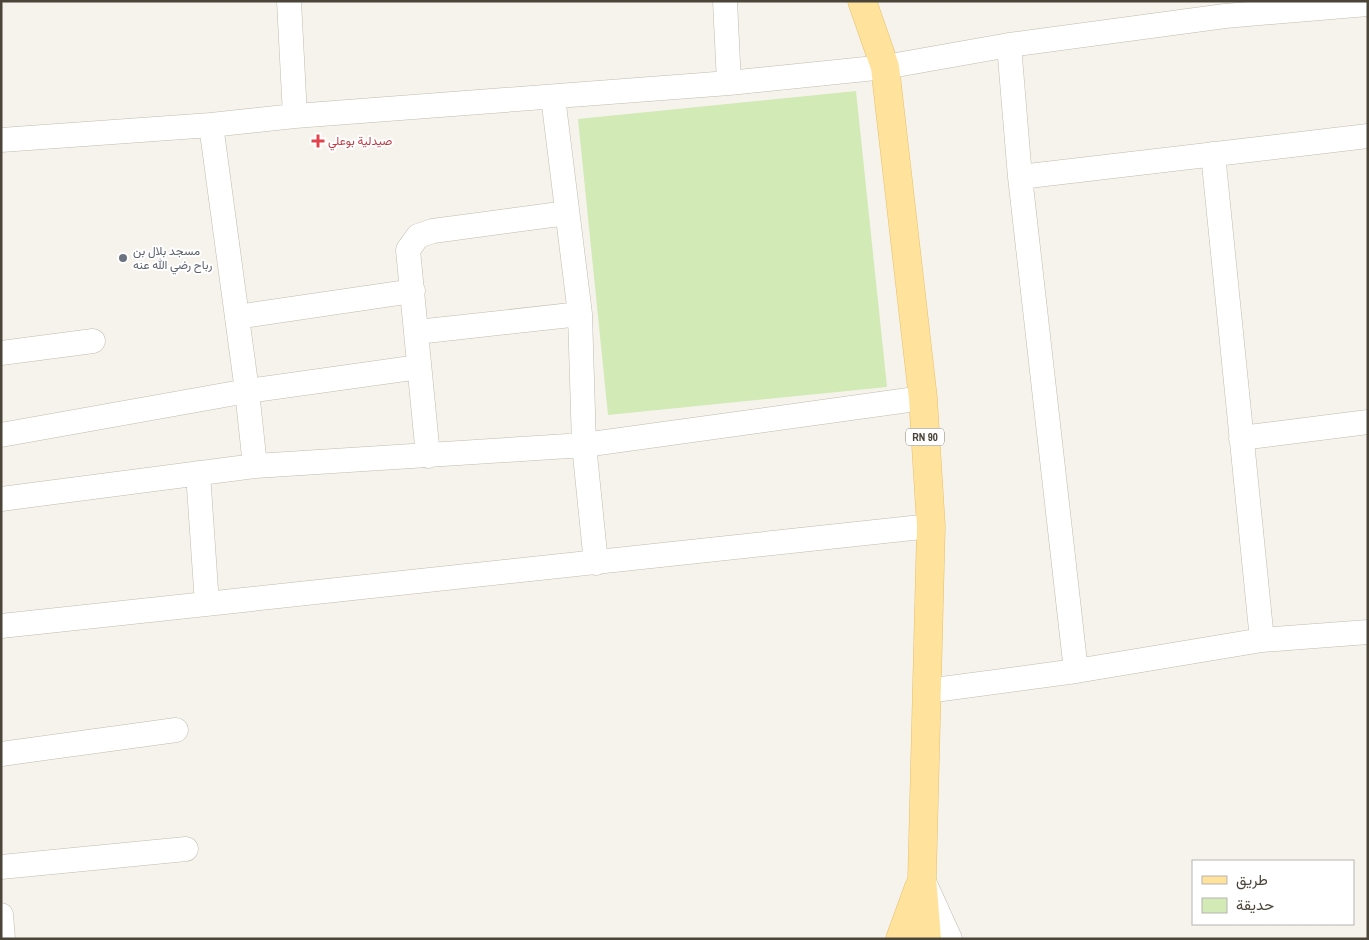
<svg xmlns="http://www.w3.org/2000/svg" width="1369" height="940" font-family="'Archivo Narrow',Vazirmatn,sans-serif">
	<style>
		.green { fill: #d2eab5 }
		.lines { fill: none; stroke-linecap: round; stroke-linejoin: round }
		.street-casing { stroke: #c2bbae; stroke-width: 25 }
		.primary-casing { stroke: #e6c16a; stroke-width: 29 }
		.street { stroke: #fff; stroke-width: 24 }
		.primary { stroke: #ffe39c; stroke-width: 28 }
		.health-dot { fill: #e0444e; stroke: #fff; stroke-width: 2 }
		.worship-dot { fill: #6b7280; stroke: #fff; stroke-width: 2 }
		.labels { text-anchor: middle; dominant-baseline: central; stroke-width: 4; stroke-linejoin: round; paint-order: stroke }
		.shield { fill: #fff; stroke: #817c74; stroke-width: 1 }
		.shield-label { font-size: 11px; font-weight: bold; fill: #4b4439 }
		.health-label { font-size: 12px; fill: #be3a42; stroke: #fff; text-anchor: start }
		.worship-label { font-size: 12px; fill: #5b616d; stroke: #fff; text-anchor: start }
	</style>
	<rect width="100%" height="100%" fill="#f6f3ec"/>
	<path class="green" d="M856,91L887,387L608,415L578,119Z"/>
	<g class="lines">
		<defs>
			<path id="street" d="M289,1L295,116
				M725,1L729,83
				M1009,45L1020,177L1076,671
				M553,97L580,314L584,445L596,563
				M211,125L247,391L255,466
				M1,140L211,125L295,116L729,83L885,67L1009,45L1225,16L1368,4
				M1213,154L1262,640
				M1020,177L1368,136
				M237,317L413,291
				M417,332L580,314
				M1,353L93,341
				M1,435L247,391L419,367
				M1241,438L1368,422
				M428,456L408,250L418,236L433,231L567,213
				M198,473L207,604
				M1,499L255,466L584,445L923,398
				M1,626L931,526
				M927,691L1076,671L1262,640L1368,632
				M1,754L176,730
				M1,867L186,849
				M925,884L950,939
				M1,915L3,939"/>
			<path id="primary" d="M862,1L885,67L923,398L931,526L922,878L927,939
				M900,939L919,887"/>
		</defs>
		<use href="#street" class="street-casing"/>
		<use href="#primary" class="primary-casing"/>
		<use href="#street" class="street"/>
		<use href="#primary" class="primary"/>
	</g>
	<path class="health-dot" d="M315.5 133.5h5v5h5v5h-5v5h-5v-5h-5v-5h5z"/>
	<circle class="worship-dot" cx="123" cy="258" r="5"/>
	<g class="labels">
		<rect class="shield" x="906" y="428.5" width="38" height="17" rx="4"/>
		<g class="shield-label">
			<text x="925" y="437">RN 90</text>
		</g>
		<g class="health-label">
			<text x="328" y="141">صيدلية بوعلي</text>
		</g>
		<g class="worship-label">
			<text x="133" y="251">مسجد بلال بن<tspan x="133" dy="14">رباح رضي الله عنه</tspan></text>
		</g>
	</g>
	<rect width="1369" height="940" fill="none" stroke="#4b4439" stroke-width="5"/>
	<rect x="1192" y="860" width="162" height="65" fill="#ffffff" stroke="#b7b4b0"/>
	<rect x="1202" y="876" width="25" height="8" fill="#ffe39c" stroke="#b7b4b0"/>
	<text x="1236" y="885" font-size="15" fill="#4b4439">طريق</text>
	<rect x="1202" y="898" width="25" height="15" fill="#d2eab5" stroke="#b7b4b0"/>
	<text x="1236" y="910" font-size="15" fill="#4b4439">حديقة</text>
</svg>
